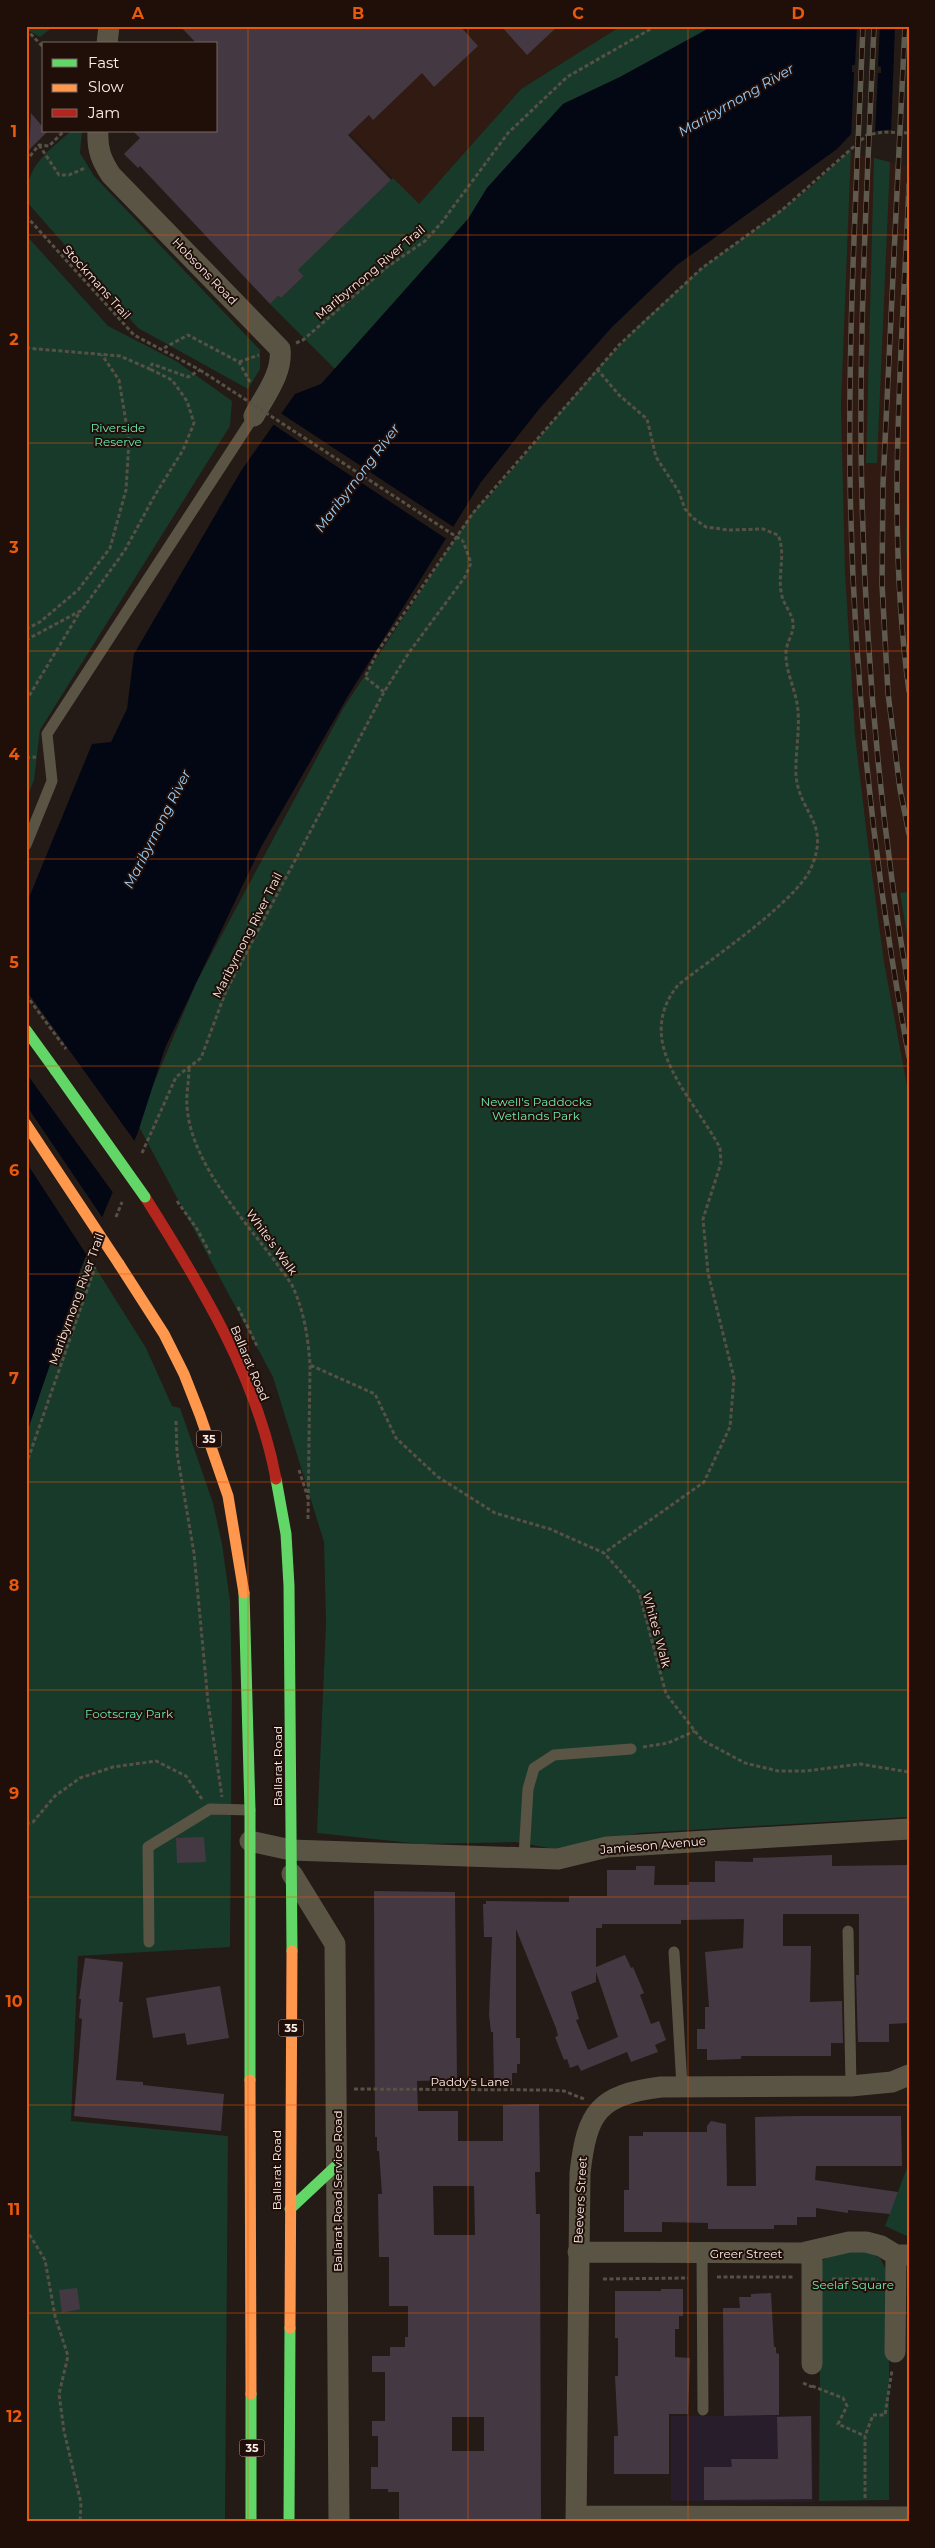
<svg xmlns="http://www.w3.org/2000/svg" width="935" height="2548" font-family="Montserrat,sans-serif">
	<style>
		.built { fill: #311a12 }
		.education { fill: #281e2b }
		.green { fill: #173a2a }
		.water { fill: #030714 }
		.pier { fill: #241a16 }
		.building { fill: #443942; fill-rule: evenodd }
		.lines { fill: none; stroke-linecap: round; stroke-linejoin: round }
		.path { stroke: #565045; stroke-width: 3; stroke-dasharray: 4 2.5; stroke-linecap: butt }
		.lane { stroke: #5a5445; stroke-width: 11 }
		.street { stroke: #5a5445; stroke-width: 21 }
		.fast { stroke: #63d668; stroke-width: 11 }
		.slow { stroke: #ff974d; stroke-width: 11 }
		.jam { stroke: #b3261e; stroke-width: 11 }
		.rail-casing { stroke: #5e5a4e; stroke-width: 5.5 }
		.rail { stroke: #200e08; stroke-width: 4; stroke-dasharray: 11; stroke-linecap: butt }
		.path-bridge { stroke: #565045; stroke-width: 3; stroke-dasharray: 4 2.5; stroke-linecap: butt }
		.fast-bridge { stroke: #63d668; stroke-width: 11 }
		.slow-bridge { stroke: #ff974d; stroke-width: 11 }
		.grid { fill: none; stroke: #e8590c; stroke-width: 1; stroke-opacity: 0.55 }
		.labels { text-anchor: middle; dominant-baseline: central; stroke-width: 4; stroke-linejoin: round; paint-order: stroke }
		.shield { fill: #200e08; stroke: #baaba6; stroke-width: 1 }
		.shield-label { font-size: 11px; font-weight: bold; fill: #fceee9 }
		.street-label { font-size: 12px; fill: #fceee9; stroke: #200e08 }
		.park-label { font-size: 12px; fill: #69ecb4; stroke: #200e08 }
		.water-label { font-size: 14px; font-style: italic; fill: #97cdfa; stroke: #200e08 }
		.neatline { fill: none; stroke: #e8590c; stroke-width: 2 }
		.grid-label { font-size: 16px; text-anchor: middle; font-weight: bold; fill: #e8590c }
	</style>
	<rect width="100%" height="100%" fill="#241a16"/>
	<path class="built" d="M245,26H621L521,89L419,205Z
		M850,152L909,167V1144L839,821L830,443Z"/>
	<path class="education" d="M671,2416H812L813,2502L671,2501Z"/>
	<path class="green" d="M26,26H54L40,37L26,29Z
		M621,26H713L620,77L563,104L487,188L468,219L335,369L270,304L278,296L281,298L304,276L298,270L393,178L419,204L521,89Z
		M71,131H82L80,153L94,176L260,350V369L248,389L138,328L26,201C26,166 46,153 71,131Z
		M851,149L841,406L845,572L855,735L868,844L884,962L909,1097V1817L640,1833L554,1849L516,1842L421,1844L317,1833L326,1623L324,1542L273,1377L137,1123L197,981L344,707L473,512L494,491L597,369L640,324L702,268L782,210L812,186Z
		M874,158L890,162L877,463H866Z
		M26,235L108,326L176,361L232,401L230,426L40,730L34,780L26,800Z
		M909,382V594L906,549Z
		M909,892V946L900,893Z
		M87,1254L146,1348L172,1406L180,1408L213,1503L222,1544L230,1601L232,1689L230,1947L78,1956L71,2121L228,2136L225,2522H26V1435Z
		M907,2111H909V2237L885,2226L907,2168Z
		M861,2248L880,2258L889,2275V2500L819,2501L820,2367L817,2275L823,2260L841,2249Z"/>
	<path class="water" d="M713,26H909V128L852,133L837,149L677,265L612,327L540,408L481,482L348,696L261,847L165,1048L138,1132L80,1270L74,1294L26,1435V905L92,744L111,742L127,709L134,654L241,471L295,394L321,384L468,219L487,188L563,104L620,77Z"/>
	<path class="pier" d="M857,26H880L878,66L881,67V73H878L875,134L851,138L854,72H852V65H855Z
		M895,26H909V131L891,132Z
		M279,412L455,528L448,540L271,423Z
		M26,990L136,1143L114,1194L26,1073Z
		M26,1105L104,1220L88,1257L26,1162Z"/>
	<path class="building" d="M180,26H460L478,46L434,87L422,73L373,120L369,115L348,135L391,180L298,270L304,276L281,298L278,296L270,304L140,166L138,168L124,154L140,138L133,131H216V44H197Z
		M501,26H558L527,55Z
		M31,113L47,132L29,150Z
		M204,1837L206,1862L177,1863L176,1838Z
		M832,1855V1866L909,1865V2023L889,2024V2042H858L856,1975H859V1914H783V1946H811L810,2002L842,2001L843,2043H831V2056H741V2059L707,2060V2049H697V2029H705V2007H709L705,1952L743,1948L744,1919L681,1920V1924H602V1928H596V1967L625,1955L631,1968L633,1967L644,1993L640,1995L651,2024L659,2021L666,2040L655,2045L658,2052L631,2062L627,2052L581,2071L578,2065L570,2068L567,2059L564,2060L555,2037L558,2036L556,2028L516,1929V2038H520V2064H517V2073H512V2085H494L493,2032H491L489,2015L492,1937H484L483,1904H486V1901L569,1902V1896H607V1870H636V1866H655L654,1885H689V1882H715V1861L753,1862V1858ZM596,1972L618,2037L588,2050L576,2020L579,2019L571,1992L596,1982Z
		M374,1891L455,1892L457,2080L417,2081L418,2111H458V2141H503V2105L539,2104L540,2172H535L536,2214H540L541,2522L452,2519V2522H399V2492H388V2489H371V2467H378V2436H372V2421H385V2372H372V2356H390V2347H405V2337H408V2306H389V2257H379L378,2194H382L379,2151H377V2137H375ZM433,2186H474L475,2235H434ZM452,2417H484V2451H452Z
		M85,1958L123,1962L119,2002H123L116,2080L143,2082V2085L224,2094L221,2131L74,2116L82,2019L79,2018L81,1999H79Z
		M220,1986L229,2038L187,2045L185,2033L153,2038L146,1998Z
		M801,2116H901L902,2166H816L815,2180L898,2192L890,2214L848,2210V2213L816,2208V2217H797V2225H774V2229H708V2223L662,2222V2232H624V2190H629V2136H643V2132H707V2126L711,2121L726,2124L727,2186H756L755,2117Z
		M77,2288L80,2309L62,2313L59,2290Z
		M661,2289H683V2316H679V2329H675V2357L690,2358L688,2414H669V2474H614V2436H618L615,2376H618V2338H615V2291H661Z
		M771,2293L774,2347H776V2353L779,2354V2415L724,2416L723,2308H740L739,2297H751V2294Z
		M811,2416L812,2499L704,2500V2467H732L731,2459H778L777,2417Z"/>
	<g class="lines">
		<path class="path" d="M26,29L44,48
			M39,145L59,175H69L85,168
			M26,161L39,145L49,146L64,131
			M26,216L134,335L200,370
			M296,343L303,340L387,267L425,241L442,222L508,133L567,77L656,26
			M26,348L120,356L150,369L152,364L188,377L200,370
			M164,348L188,335L239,362L250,382
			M239,362L259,355
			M597,369L619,395L647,419L656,457L679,492L685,509L693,518L706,527L729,530L763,529L778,535C786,553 778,572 781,591C782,603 791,611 793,622C795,633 785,643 786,655C786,671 794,687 797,703C801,727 795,751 796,775C799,814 831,822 811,868C796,902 711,959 678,985C632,1043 692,1095 720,1148L721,1163L703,1219L708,1273L734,1378L730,1427L704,1482L604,1553
			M26,629L40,622L78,590L110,548L126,490L129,440L119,380L102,355
			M26,640L82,610L125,550L155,495L183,450L194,423L187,401L172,380L150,369
			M384,692L365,677L378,651L473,513L619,345L702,268L782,210L867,135L883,132L909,133
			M26,701L81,610
			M26,758L36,757
			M189,1068C189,1081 186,1094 187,1106C191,1170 257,1232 292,1285C304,1311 308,1336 310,1365L375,1394L396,1438L438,1477L495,1513L550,1529L604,1553L639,1592L666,1694L702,1740L745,1763L778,1771H806L860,1764L909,1772
			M142,1153L176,1077L201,1058L226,991L384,692L410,651L465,577L471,563L463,541
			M177,1201L197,1229L211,1255
			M116,1217L122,1202
			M238,1307L258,1348
			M176,1421L177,1453L194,1553L208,1702L222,1797
			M26,1465L95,1267
			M299,1470L309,1501
			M308,1519L310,1365
			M643,1747L668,1743L695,1731
			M26,1824L33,1822L55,1796L80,1778L113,1767L156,1761L186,1776L202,1799
			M354,2089L549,2090L564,2091L584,2099
			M26,2229L45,2260L55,2316L68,2356L59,2394L64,2431L81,2503L80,2522
			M717,2277H793
			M603,2279L688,2278
			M832,2279H878
			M803,2383L812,2387
			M812,2386L843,2398L847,2406L838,2424L865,2436
			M865,2498V2436L873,2415H885L892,2370"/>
		<path class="lane" d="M26,845L52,781L47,734L254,416
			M524,1856L528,1789L534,1768L554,1755L631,1749
			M848,1931L851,2086
			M149,1942L148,1847L210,1809L250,1810
			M674,1952L682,2086
			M702,2253L703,2410"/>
		<path class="street" d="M107,44L109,26
			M98,131C97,149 101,160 111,175L280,349C283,373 265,395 254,416
			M250,1841L291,1850L558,1859L607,1847L909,1829
			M292,1874L335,1944L339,2522
			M578,2252L802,2253L849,2242H866L881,2246L896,2255H909
			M812,2252V2364
			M895,2352L896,2255
			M576,2516L909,2517
			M576,2522L580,2173C587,2111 599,2095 661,2087L851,2086L892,2082L909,2075"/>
		<path class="fast" d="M26,1030L55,1070
			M276,1479L286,1534L289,1586L292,1951
			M244,1593L250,1810V2080
			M290,2209L337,2165
			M251,2394V2522
			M289,2522L290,2328"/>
		<path class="slow" d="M119,1264L164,1334L184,1374L200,1415L228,1496L244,1593
			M250,2080L251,2394
			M290,2328L292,1951"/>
		<path class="jam" d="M145,1197C200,1284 257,1377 276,1479"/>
		<defs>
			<path id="rail" d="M863,26C857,177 848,327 850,478C853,672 873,866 909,1057
				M874,26C868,165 860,305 861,444C863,627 878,810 909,991
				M905,26L883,484L882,584L888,693L900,789L909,834
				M909,185C902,353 886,524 909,691"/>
		</defs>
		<use href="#rail" class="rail-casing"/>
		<use href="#rail" class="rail"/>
		<path class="path-bridge" d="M200,370L463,541
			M26,995L66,1049"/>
		<path class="fast-bridge" d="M55,1070L145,1197"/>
		<path class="slow-bridge" d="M26,1124L119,1264"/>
	</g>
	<path class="grid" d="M248,26V2522M468,26V2522M688,26V2522M26,235H909M26,443H909M26,651H909M26,859H909M26,1066H909M26,1274H909M26,1482H909M26,1690H909M26,1897H909M26,2105H909M26,2313H909"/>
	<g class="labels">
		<g class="shield">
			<rect x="196.5" y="1430.5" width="25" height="17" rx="4"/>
			<rect x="278.5" y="2019.5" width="25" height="17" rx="4"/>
			<rect x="239.5" y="2439.5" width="25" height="17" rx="4"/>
		</g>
		<g class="shield-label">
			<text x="209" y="1439">35</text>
			<text x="291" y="2028">35</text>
			<text x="252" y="2448">35</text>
		</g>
		<g class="street-label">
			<text transform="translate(205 271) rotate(46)">Hobsons Road</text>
			<text transform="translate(370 272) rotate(-40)">Maribyrnong River Trail</text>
			<text transform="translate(97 282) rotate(48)">Stockmans Trail</text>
			<text transform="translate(247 935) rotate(-63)">Maribyrnong River Trail</text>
			<text transform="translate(272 1242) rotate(54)">White's Walk</text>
			<text transform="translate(76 1299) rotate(-70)">Maribyrnong River Trail</text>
			<text transform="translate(250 1363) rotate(67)">Ballarat Road</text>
			<text transform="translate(657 1630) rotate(75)">White's Walk</text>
			<text transform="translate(277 1766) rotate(-90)">Ballarat Road</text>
			<text transform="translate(653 1845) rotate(-5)">Jamieson Avenue</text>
			<text x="470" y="2081">Paddy's Lane</text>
			<text transform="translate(276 2170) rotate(-90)">Ballarat Road</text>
			<text transform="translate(337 2191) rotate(-90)">Ballarat Road Service Road</text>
			<text transform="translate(580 2200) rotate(-87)">Beevers Street</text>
			<text x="746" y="2253">Greer Street</text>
		</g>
		<g class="park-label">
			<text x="118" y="427">Riverside<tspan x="118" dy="14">Reserve</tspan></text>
			<text x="536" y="1101">Newell's Paddocks<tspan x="536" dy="14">Wetlands Park</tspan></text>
			<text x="129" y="1713">Footscray Park</text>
			<text x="853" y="2284">Seelaf Square</text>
		</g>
		<g class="water-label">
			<text transform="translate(736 100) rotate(-30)">Maribyrnong River</text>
			<text transform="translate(357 478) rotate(-53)">Maribyrnong River</text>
			<text transform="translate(157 829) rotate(-63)">Maribyrnong River</text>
		</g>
	</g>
	<rect width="935" height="2548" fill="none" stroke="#200e08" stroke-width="55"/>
	<rect x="42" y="42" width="175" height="90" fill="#200e08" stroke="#786862"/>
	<rect x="52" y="59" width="25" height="8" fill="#63d668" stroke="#786862"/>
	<text x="88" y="68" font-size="15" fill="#fceee9">Fast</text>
	<rect x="52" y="84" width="25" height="8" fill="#ff974d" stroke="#786862"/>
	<text x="88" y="92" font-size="15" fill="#fceee9">Slow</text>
	<rect x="52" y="109" width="25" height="8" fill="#b3261e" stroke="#786862"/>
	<text x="88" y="118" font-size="15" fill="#fceee9">Jam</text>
	<rect x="28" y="28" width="880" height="2492" class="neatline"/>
	<g class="grid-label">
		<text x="138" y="19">A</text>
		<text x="358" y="19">B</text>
		<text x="578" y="19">C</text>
		<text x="798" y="19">D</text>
		<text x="14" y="137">1</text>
		<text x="14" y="345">2</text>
		<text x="14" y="553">3</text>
		<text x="14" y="760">4</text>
		<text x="14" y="968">5</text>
		<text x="14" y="1176">6</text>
		<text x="14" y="1384">7</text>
		<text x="14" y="1591">8</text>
		<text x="14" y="1799">9</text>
		<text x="14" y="2007">10</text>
		<text x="14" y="2215">11</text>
		<text x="14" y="2422">12</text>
	</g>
</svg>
